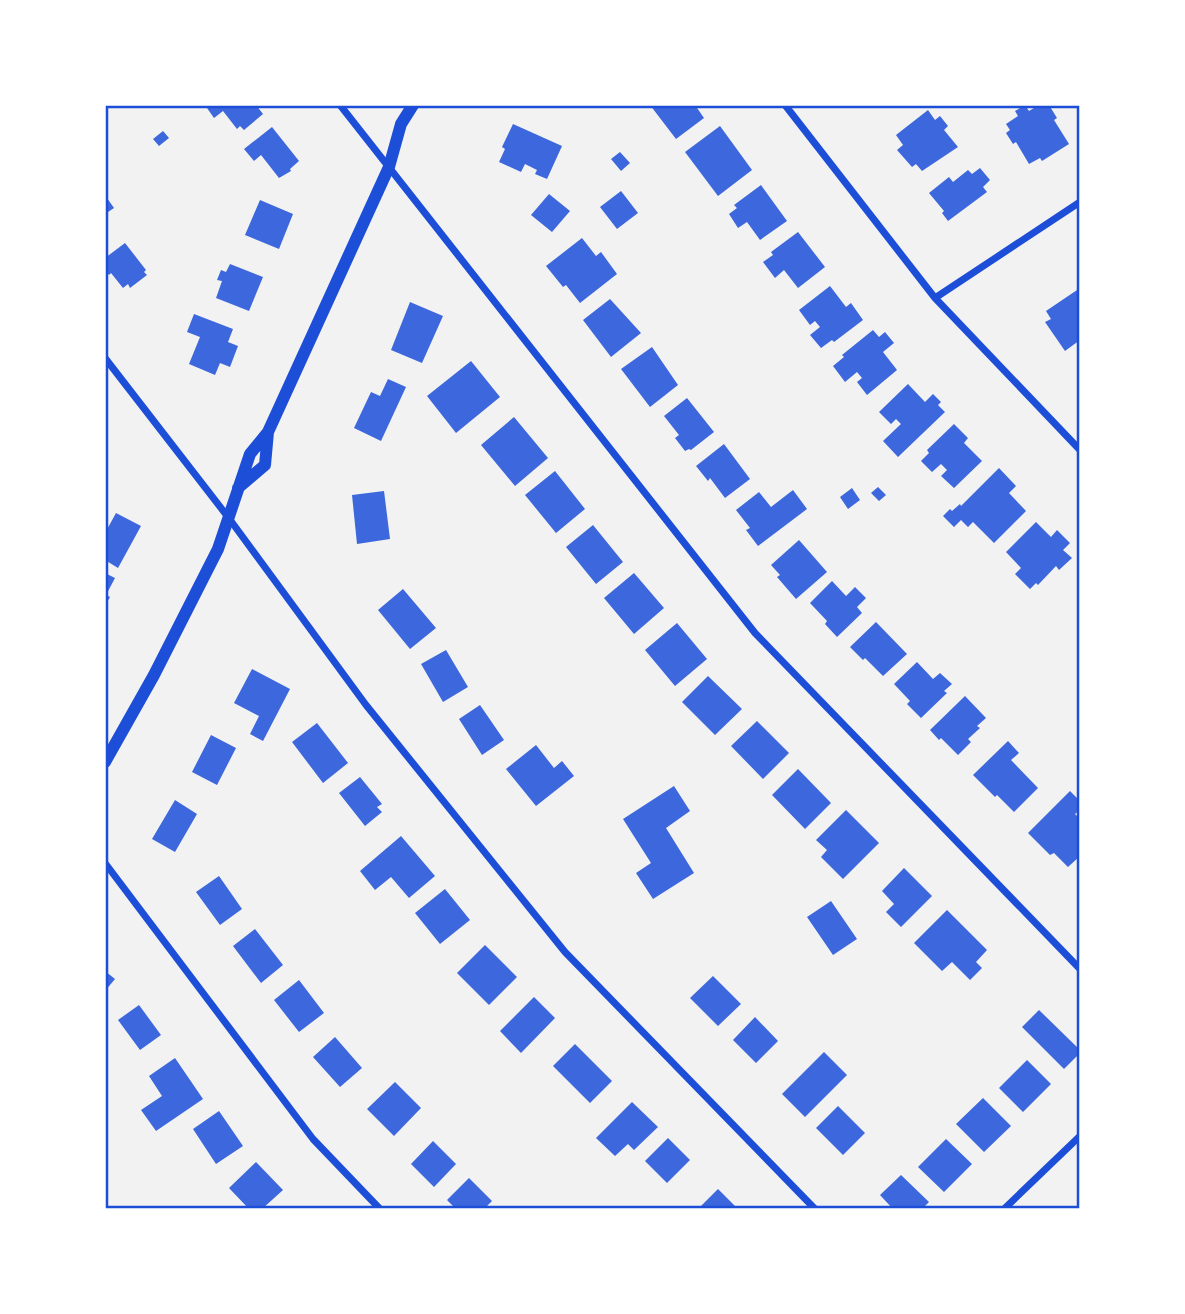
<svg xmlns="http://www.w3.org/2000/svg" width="1185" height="1314" font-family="'Exo 2',sans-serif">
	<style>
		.building { fill: #3d67dc }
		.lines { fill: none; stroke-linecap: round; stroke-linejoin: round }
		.minor { stroke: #1d4ed8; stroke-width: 7 }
		.tertiary { stroke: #1d4ed8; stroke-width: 12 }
		.neatline { fill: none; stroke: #1d4ed8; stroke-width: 2.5 }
	</style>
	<rect width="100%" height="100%" fill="#f2f2f2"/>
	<path class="building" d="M210,105H256L263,114L244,130L240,126L237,129L223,111L214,118L207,108Z
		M650,105H695L704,118L676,139Z
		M1025,105L1029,111L1039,105H1049L1057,118L1054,120L1069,144L1042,161L1040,158L1029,164L1016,142L1013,144L1006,133L1010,130L1006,124L1018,116L1015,111Z
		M928,110L935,120L940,116L948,126L944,130L958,147L922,171L916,164L912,167L897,150L903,145L896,135Z
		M513,124L562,146L547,179L535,174L537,170L525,164L521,172L499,162L505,149L502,147Z
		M720,126L752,170L718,196L685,152Z
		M272,127L299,161L290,169L291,171L279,178L261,155L254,161L244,149Z
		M163,131L169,138L159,146L153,139Z
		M620,152L630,163L621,171L611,159Z
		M980,168L990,180L983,187L987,192L948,221L942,213L944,211L929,193L949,177L953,182L968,170L972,174Z
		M761,185L787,221L760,240L747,222L738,228L729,214L737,208L734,205Z
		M621,191L638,213L617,229L600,207Z
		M549,194L570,211L552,232L531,215Z
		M107,198L114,208L105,214V200Z
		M260,200L293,214L279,249L245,235Z
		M798,232L825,267L798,288L784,270L775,278L763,262L773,255L771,252Z
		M582,238L596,256L601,252L617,274L580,303L566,285L563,287L546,266Z
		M125,243L146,270L144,272L147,275L130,288L128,284L123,288L111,273L109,275L105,270L108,268L105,258Z
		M230,264L263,277L249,311L216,298L222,281L217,280L221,270L226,272Z
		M830,286L846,307L851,303L863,320L834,342L832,340L821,348L810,335L820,327L815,321L810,325L799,310Z
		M1080,288V340L1065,351L1045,322L1051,319L1046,311Z
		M610,299L641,333L611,357L583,320Z
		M410,302L443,316L422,363L391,350Z
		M194,314L233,329L228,342L238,346L230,367L220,363L215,375L189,364L200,337L187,332Z
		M873,330L879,337L885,332L894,343L883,352L897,370L867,395L857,382L862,378L857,372L845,382L833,366L844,357L842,355Z
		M652,347L678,385L650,407L621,369Z
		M471,361L500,397L456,433L427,396Z
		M388,379L406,387L381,441L354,428L371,392L380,396Z
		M908,384L925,402L933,394L941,402L938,405L945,412L898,457L883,441L901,424L896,419L891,424L879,412Z
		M687,398L714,432L691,450L689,449L685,451L675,438L679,435L664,416Z
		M514,417L548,458L515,486L481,445Z
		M954,424L968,438L964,443L982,461L954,488L941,476L947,470L941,464L932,472L921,461L929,453L927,450Z
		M724,444L750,479L725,498L710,478L708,481L696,466Z
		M999,468L1016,486L1009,493L1026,511L994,543L973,522L968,527L961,520L954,527L943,516L950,509L952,511L960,504L961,506Z
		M555,471L585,509L556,533L525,495Z
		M878,487L886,495L879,501L871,493Z
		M852,488L860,500L848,509L840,497Z
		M793,490L807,509L758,546L746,530L750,528L736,510L759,492L771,507Z
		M384,491L390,539L357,544L352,495Z
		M116,513L141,526L118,568L105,560V533Z
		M1036,522L1051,537L1057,530L1070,543L1063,550L1072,558L1059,570L1056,566L1038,585L1036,583L1030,589L1015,574L1021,568L1006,552Z
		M593,525L623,562L596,584L566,547Z
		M799,540L827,572L796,599L777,577L780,575L771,565Z
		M105,573L115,578L106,595L110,597L105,606Z
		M634,573L664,608L634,634L604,598Z
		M832,581L846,596L855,587L866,598L857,607L862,613L837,637L825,624L827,621L810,603Z
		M403,589L436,628L410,649L378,610Z
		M876,622L907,654L883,676L865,658L863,660L850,647Z
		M677,623L707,659L675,686L645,650Z
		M446,650L468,687L443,702L421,664Z
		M917,662L933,679L940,673L952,684L944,691L947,693L921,718L907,704L910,701L894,684Z
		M252,669L290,689L263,741L250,734L259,716L234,703Z
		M708,676L742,709L715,735L682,702Z
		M965,696L986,718L977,726L980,728L968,739L971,742L958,755L941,738L939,740L930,730Z
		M480,705L504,740L482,755L459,719Z
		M757,721L789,753L763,779L731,746Z
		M317,723L348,763L323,783L292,742Z
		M211,735L236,748L217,785L192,772Z
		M1008,741L1019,753L1011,760L1038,788L1014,812L997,795L995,797L973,775Z
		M536,745L554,768L562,761L574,776L536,806L506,769Z
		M798,769L831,803L805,829L772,795Z
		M360,777L382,804L377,807L382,812L365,826L339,793Z
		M674,786L690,811L666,828L694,873L653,899L636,873L651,863L623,819Z
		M1070,791L1080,801V810L1075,814L1080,819L1077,827L1080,830V856L1068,867L1054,853L1050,855L1028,833Z
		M175,800L197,814L175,852L152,839Z
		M846,810L879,843L843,879L821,857L827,850L816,840Z
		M401,836L435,876L409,898L391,877L375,890L360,871Z
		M904,868L932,896L901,927L886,912L894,904L882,891Z
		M219,876L242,909L220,925L196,892Z
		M445,889L470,920L440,944L415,913Z
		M831,901L857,939L833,955L807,917Z
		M947,910L987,950L976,962L982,968L970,980L952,962L942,971L914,943Z
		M255,929L283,965L261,983L233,946Z
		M485,945L517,977L489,1005L457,973Z
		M105,971L115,979L105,991Z
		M713,976L741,1004L718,1026L690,998Z
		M299,980L324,1013L299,1032L274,1000Z
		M534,997L555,1018L521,1053L500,1031Z
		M139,1005L161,1035L140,1050L118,1020Z
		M1039,1010L1080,1050V1053L1064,1069L1022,1027Z
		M755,1017L778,1041L756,1063L733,1040Z
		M335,1037L362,1068L340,1087L313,1057Z
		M575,1044L612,1081L590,1103L553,1066Z
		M824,1052L847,1075L805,1117L782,1094Z
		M175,1058L203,1099L156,1131L141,1110L162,1096L149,1076Z
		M1027,1060L1051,1084L1023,1112L999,1088Z
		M395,1082L421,1108L394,1136L367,1109Z
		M983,1098L1011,1126L984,1152L956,1124Z
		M632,1102L658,1127L634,1150L628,1144L615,1156L596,1138Z
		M838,1106L865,1133L843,1155L816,1128Z
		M219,1111L243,1146L216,1164L193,1129Z
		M668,1138L690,1160L667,1183L645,1161Z
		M946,1139L972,1164L944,1192L918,1167Z
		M433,1141L456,1164L434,1187L411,1164Z
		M256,1162L283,1190L262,1209H249L229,1188Z
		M901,1175L929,1202L922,1209H893L880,1195Z
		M469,1178L492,1201L484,1209H456L447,1200Z
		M718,1189L738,1209H698Z"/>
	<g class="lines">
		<path class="minor" d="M340,105L755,633L1080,969
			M785,105L935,298L1080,450
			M935,298L1080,202
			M105,358L228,517L366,705L565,952L815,1209
			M105,863L313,1139L380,1209
			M1004,1209L1080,1136"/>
		<path class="tertiary" d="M238,488L265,465L268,432
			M105,762L154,675L218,549L250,454L268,432L389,167L401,124L413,105"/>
	</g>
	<rect width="1185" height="1314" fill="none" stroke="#ffffff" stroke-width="214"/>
	<rect x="107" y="107" width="971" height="1100" class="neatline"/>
</svg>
